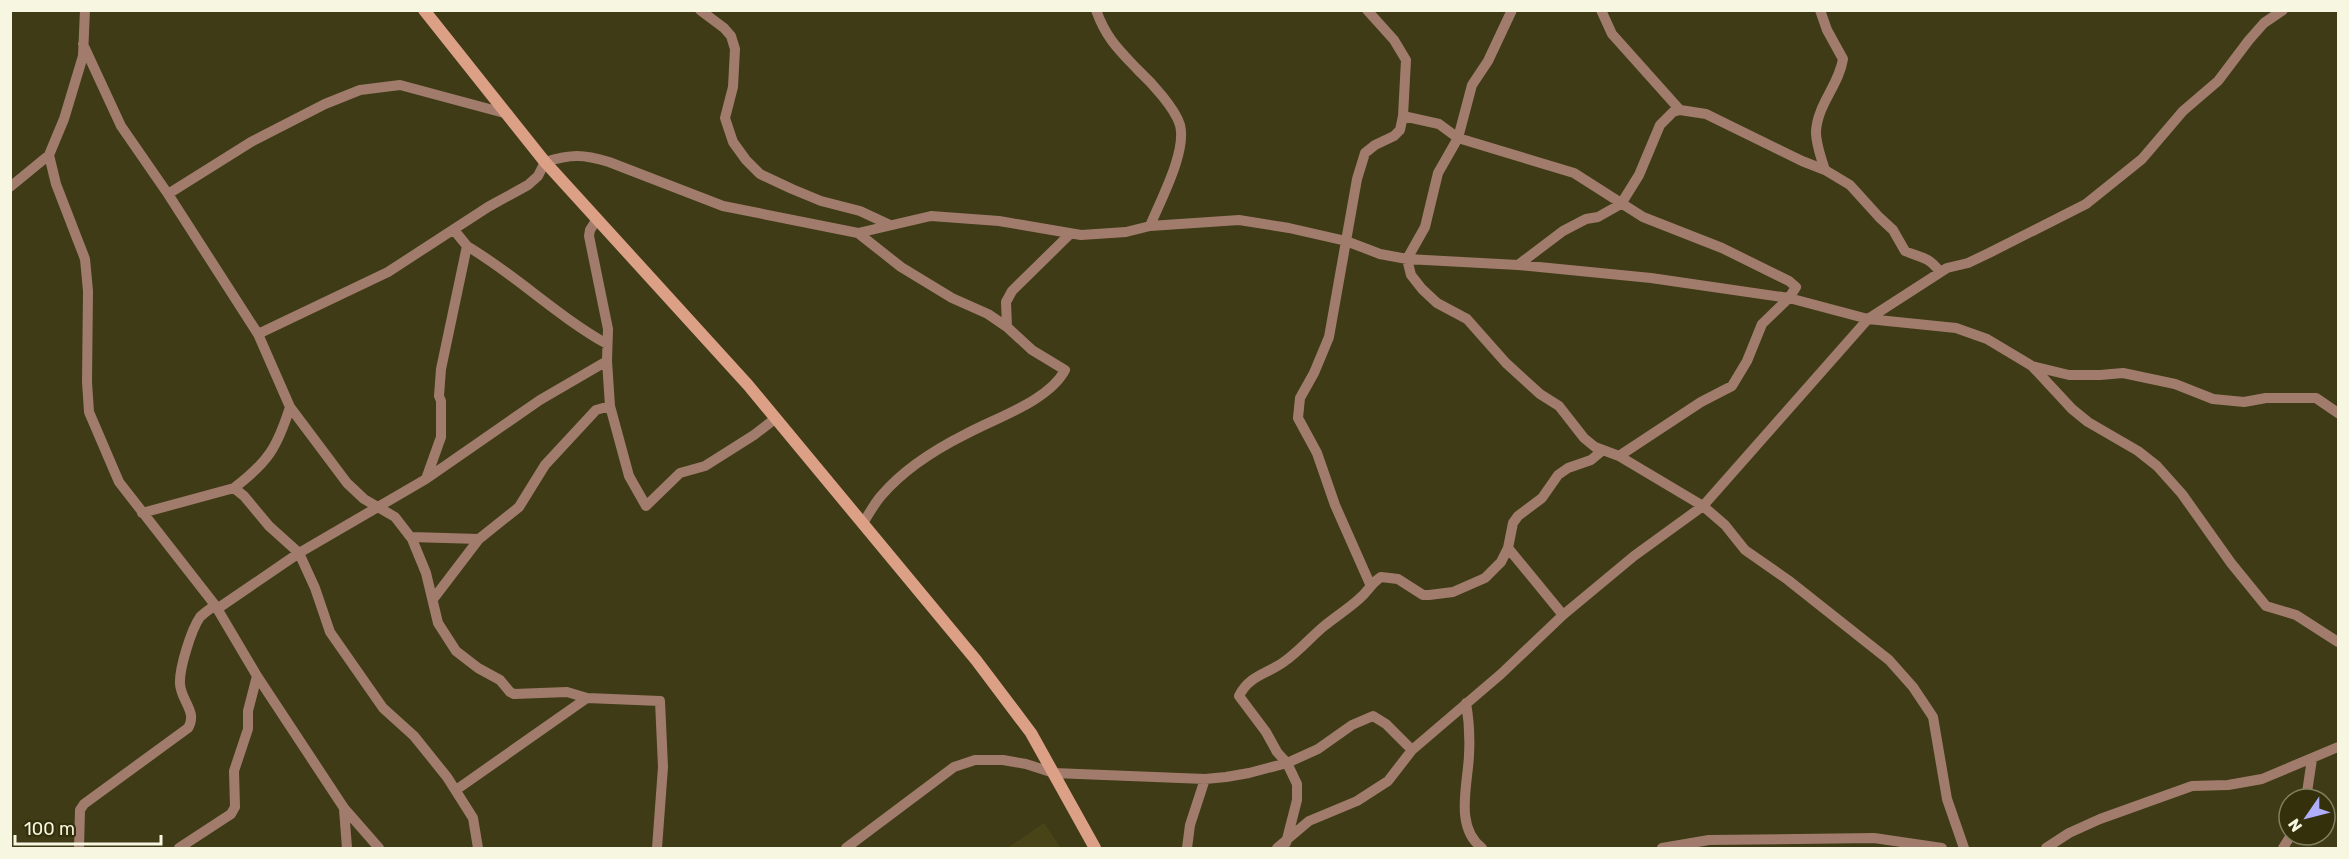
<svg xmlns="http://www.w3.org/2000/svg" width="2349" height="859" font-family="Rubik,sans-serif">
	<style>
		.built { fill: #484417 }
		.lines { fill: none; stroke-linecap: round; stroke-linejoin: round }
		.street { stroke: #a17c6c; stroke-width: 10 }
		.secondary { stroke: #dca087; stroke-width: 12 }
	</style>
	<rect width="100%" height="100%" fill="#3e3b16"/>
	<path class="built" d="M1044,823L1061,848H1007Z"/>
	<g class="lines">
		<path class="street" d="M85,10L83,56L64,119L49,155L56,184L85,259L88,291L87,382L89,412L119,482L215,605L257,676L344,808L379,848
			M700,10L724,28L731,36L735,49L733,87L725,118L733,142L746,160L760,174L792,189L821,201L860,211L890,225
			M1096,10C1106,38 1118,49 1138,70C1151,82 1175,108 1180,125C1187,152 1160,201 1150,226
			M1367,10L1394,40L1406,60L1403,116L1400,130L1394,136L1375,145L1365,153L1357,179L1329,337L1314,373L1300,398L1298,418L1317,453L1335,505L1370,584
			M1512,10L1488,61L1472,85L1458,138L1438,173L1425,227L1407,259L1411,275L1422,289L1437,303L1467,319L1506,363L1540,394L1559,406L1584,438L1595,447L1619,456L1703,506L1725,525L1745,550L1788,580L1889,660L1913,687L1933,717L1947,799L1964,848
			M1601,10L1612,34L1680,110
			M1820,10L1827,30L1843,59C1839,85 1817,105 1816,132C1816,144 1821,158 1825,170
			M83,44L121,126L168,194L258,334L290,407L347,483L364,499L395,517L412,539L426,573L438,623L456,651L478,668L500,680L510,692L514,694L567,692L587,698L660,701L663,767L657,848
			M1403,116L1439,124L1458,138L1574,173L1643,217L1722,248L1789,281L1796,287L1789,298L1762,324L1747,361L1732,386L1701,402L1619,456
			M10,187L49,155
			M168,194L251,142L325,104L360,90L400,85L508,114
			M597,219L590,230L589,236L608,329L607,361L610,406L629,476L646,506L680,473L705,466L754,435L776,418
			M858,233L901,267L952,298L988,314L1007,327L1032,350L1065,370C1049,401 995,418 966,434C936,449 903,470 881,496C874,504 869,514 863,523
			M467,246C516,275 557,316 607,344
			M1518,265L1563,231L1586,219L1598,217L1621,204L1639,175L1660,125L1673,112L1680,110L1706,114L1802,161L1825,170L1850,185L1879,217L1893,230L1905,251C1921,258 1928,256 1940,272
			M1007,327L1006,302L1012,291L1070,234
			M258,334L388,272L488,207L528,185L538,176L545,162C571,154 583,154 609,162L723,206L858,233L931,216L999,221L1081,235L1126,232L1150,226L1239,220L1289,228L1346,241L1380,254L1407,259L1518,265L1651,278L1789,298L1868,319L1956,328L1987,339L2032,366L2072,409L2088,422L2138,451L2157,466L2182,494L2231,563L2266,606L2296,615L2338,642
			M2032,366L2069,375H2100L2123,373L2175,384L2213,399L2244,402L2266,398H2316L2338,413
			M426,479L540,400L607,361
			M234,488C268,462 277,448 290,407
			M142,513L234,488L244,496L269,526L299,553L315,588L330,632L383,708L414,736L447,777L473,818L478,848
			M411,537L479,539
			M1508,548L1563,615
			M434,598L479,539L519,507L545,465L596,410L610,406
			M217,609L299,553L426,479L441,437V401L439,396L441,369L467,246L454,230
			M1466,703C1469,720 1470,737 1469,755C1468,784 1454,827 1482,848
			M456,790L587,698
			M2306,799L2312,759
			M344,809L347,848
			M1286,843L1297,800V784L1287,763L1277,752L1266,732L1239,696C1249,675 1268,674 1285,661C1299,651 1310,638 1323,627C1335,617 1348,609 1359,599C1369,591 1370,584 1381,577L1398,579L1423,595H1429L1453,592L1485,578L1501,562L1508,548L1513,523L1518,516L1542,498L1558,475L1568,468L1591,460L1603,450
			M79,848L80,810L84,804L188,728C198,712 181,701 180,684C179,669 191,630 200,617C204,613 210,609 215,605
			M179,848L231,814L235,807L234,771L248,729V711L257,676
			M846,848L954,767L975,760H1003L1026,764L1054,773L1205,779L1226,777L1249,773L1287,763L1318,749L1352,725L1373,716L1386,724L1412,750
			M1187,848L1190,825L1205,779
			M1277,848L1309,821L1357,801L1388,781L1412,750L1501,674L1563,615L1634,556L1703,506L1868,319L1947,268L1968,263L1989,253L2086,204L2142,159L2183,111L2218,81L2249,40L2264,23L2283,10
			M1662,848L1709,840L1874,838L1942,848
			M2046,848L2069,833L2100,819L2192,786L2228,785L2262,779L2338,747
			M2283,848L2291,835"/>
		<path class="secondary" d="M424,10L545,162L748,385L976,660L1031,733L1095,848"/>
	</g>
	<rect width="2349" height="859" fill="none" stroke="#f7f6e1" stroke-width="24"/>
	<g transform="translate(2307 817) rotate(235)"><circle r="28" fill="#33300b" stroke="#817f61" stroke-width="1.5"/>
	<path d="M0-4.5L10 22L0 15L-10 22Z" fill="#afaefa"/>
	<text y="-9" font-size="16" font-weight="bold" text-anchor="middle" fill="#f7f6e1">N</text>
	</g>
	<path d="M15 835v9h146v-9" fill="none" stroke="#f7f6e1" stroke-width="3"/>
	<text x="24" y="835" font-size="18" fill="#f7f6e1" stroke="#33300b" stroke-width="4.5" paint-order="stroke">100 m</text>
</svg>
